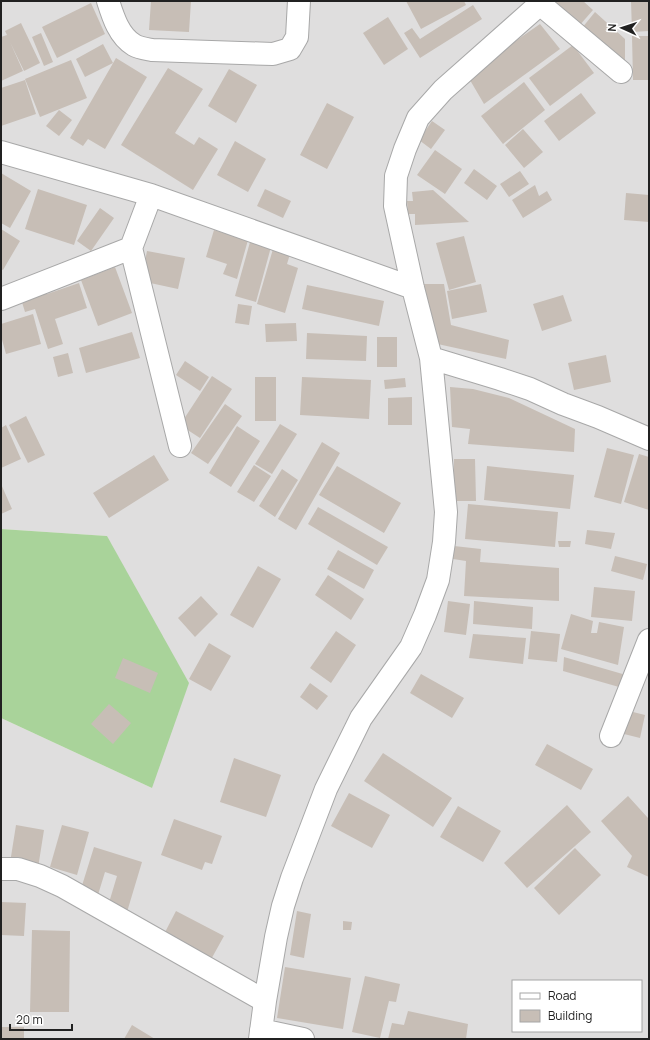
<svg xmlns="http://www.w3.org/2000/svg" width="650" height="1040" font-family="Manrope,sans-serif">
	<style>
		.residential { fill: #dfdede; fill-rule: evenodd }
		.forest { fill: #a9d39a }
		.building { fill: #c7beb6 }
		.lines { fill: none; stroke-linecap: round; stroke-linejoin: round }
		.minor-casing { stroke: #a8a8a8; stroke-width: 24 }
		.minor { stroke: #fff; stroke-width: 22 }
	</style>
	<rect width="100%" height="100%" fill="#f1eee7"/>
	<path class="residential" d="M1,1H649V1039H1V718L152,788L107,536L1,529ZM513,981H641V1031H513Z"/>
	<path class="forest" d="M1,529L107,536L189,683L152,788L1,718Z"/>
	<path class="building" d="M151,1H191L189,32L149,30Z
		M406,1H464L466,5L421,29Z
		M558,1H583L593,10L579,26L555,4Z
		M631,1H649V31L632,32Z
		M91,3L105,34L57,58L42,27Z
		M473,5L482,19L420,58L404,33L412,28L420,39Z
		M595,12L625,39V64L582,28Z
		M388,17L408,49L384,65L363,33Z
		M21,23L40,63L24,71L10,42L23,71L1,81V37L7,35L5,31Z
		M540,24L560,49L484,104L467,75Z
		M41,33L53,62L44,66L32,37Z
		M632,36H649V80H633Z
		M103,44L113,63L85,77L76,59Z
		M573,45L594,73L550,106L529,78Z
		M116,58L147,77L105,149L88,139L83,146L70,138Z
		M71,60L87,98L40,117L25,79Z
		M168,68L203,89L175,133L194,145L199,137L218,149L193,190L121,145Z
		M229,69L257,85L236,123L208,106Z
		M25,80L36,114L1,126V88Z
		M524,82L545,110L503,144L481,116Z
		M581,93L596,113L559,141L544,121Z
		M327,103L354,117L327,169L300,155Z
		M59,110L72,120L59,136L46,126Z
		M432,121L445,130L431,149L419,140Z
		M523,129L543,152L524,168L505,145Z
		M235,141L266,159L248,192L217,175Z
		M435,150L462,169L445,194L417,175Z
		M474,169L497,186L487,200L464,183Z
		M520,171L529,184L509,197L500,184Z
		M1,173L31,191L10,228L1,223Z
		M535,185L539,196L547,191L552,200L523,218L512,200Z
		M38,189L87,205L74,245L25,229Z
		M265,189L291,201L283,218L257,206Z
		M433,190L469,222L415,225V214H408L407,201H413L412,192Z
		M626,193L649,195V222L624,220Z
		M100,208L114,218L91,251L77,241Z
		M1,229L20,241L3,270L1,269Z
		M214,230L248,240L237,279L223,274L227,264L206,257Z
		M464,236L476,282L449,290L436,243Z
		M250,242L271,247L256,302L235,296Z
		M273,249L290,254L287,264L298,268L285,313L257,304Z
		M147,251L185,258L178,289L141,281Z
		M115,267L132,313L98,326L81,280Z
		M79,283L87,308L55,319L63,344L48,349L35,309L25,312L21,299L46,291L47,294Z
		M424,284H444L451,325L509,340L506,359L433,343Z
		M481,284L487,312L452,319L447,291Z
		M307,285L384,301L379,326L302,309Z
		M563,295L572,321L542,331L533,304Z
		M238,304L252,306L249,325L235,323Z
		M33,314L41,344L6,354L1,336V324Z
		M296,323L297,341L266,342L265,324Z
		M132,332L140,358L86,373L79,348Z
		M307,333L367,336L366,361L306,359Z
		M377,337H397V367H377Z
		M68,353L73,373L58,377L53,357Z
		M606,355L611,382L574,390L568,363Z
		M185,361L209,377L200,391L176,375Z
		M212,376L232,389L200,438L180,425Z
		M255,377H276V421H255Z
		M302,377L371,380L369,419L300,415Z
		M405,378L406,387L385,389L384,380Z
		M450,387L473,389L509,398L575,429L574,452L468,444L470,429L452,427Z
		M412,397V425H388V398Z
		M225,404L242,416L208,464L191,453Z
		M26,416L45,455L28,463L9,425Z
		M280,424L297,434L272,474L255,464Z
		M6,425L21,459L1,468V428Z
		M237,426L260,441L231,487L209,473Z
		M322,442L340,453L296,530L278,519Z
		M607,448L634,455L621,504L594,497Z
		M639,454L649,457V510L624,502Z
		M154,455L169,480L109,518L93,493Z
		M454,459H475L476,501H454Z
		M254,465L271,476L254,502L237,492Z
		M337,466L401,503L384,533L319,495Z
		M487,466L574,475L570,509L484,500Z
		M282,469L298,480L275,517L259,506Z
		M1,484L12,509L1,514Z
		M468,504L558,512L555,547L465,539Z
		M318,507L388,547L377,565L308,524Z
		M587,530L615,533L611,549L585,544Z
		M558,541H571L570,547H559Z
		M454,546L481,549L480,562L559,568V601L464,596L466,561L453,559Z
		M338,550L374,570L364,589L327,569Z
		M615,556L647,564L643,580L611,571Z
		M258,566L281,579L253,628L230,615Z
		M328,575L364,599L351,620L315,595Z
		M594,587L635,591L632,621L591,617Z
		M201,596L218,614L195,637L178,618Z
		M448,601L470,604L466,635L444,632Z
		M474,601L533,607L532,629L473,624Z
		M571,614L593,621L591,633H597L599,622L624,627L618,665L561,649Z
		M336,631L356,645L331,683L310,668Z
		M531,631L560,634L557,662L528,659Z
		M473,634L526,638L523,664L469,658Z
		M209,643L231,656L211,691L189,679Z
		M564,657L626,675L619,687L563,671Z
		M123,658L158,673L150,693L115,678Z
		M421,674L464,698L452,718L410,693Z
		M310,683L328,696L317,710L300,697Z
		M109,704L131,723L113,744L91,724Z
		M629,711L645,715L640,738L624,734Z
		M547,744L593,769L581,790L535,765Z
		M383,753L452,798L433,827L364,781Z
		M234,758L281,775L266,817L220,802Z
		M349,793L390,815L372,848L331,826Z
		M628,796L648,818L649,817V877L627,867L632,856L601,821Z
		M567,805L591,832L527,888L504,863Z
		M458,806L501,831L483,862L440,837Z
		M174,819L222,836L212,864L205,862L202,870L161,855Z
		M16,825L44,830L38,868L10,863Z
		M62,825L89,832L77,875L50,867Z
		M94,847L142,862L127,912L108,906L117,876L105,872L97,898L80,892Z
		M575,848L601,875L559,915L534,888Z
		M1,902L26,903L24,936L1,935Z
		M176,911L224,936L209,963L162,938Z
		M297,911L311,914L304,958L290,955Z
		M343,921L352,922L351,930H343Z
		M32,930L70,931L69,1012H30Z
		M285,967L351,978L343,1029L277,1018Z
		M365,976L400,984L396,1002L389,1001L380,1038L352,1032Z
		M408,1011L468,1024L466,1039H388L392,1023L404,1025Z
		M132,1025L155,1039H124Z
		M1,1027H24V1039H1Z"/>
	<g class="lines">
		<defs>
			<path id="minor" d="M108,1C113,17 119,36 134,45C139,48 147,49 152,50L273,54L290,49L297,37L299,1
				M540,4L621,72
				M1,152L151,195L413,288
				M151,195L131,248L180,446
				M1,299L131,248
				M431,358L500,379L530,389L563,404L598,417L649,439
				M611,736L649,640
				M1,869H18L40,876L62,886L265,1001
				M261,1030L303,1039
				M260,1039L265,1001L276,937L283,906L292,878L326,789L361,718L411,647L425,615L438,580L444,542L446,512L431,358L413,288L395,206L396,176L405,149L418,118L443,90L540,4L543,1"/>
		</defs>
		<use href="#minor" class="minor-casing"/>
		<use href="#minor" class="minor"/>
	</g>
	<rect width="650" height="1040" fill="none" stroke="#212121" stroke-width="4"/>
	<rect x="512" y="980" width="130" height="52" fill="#ffffff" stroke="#a6a6a6"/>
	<rect x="520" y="993" width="20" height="6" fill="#ffffff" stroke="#a6a6a6"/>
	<text x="548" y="1000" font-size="12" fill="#212121">Road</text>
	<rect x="520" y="1010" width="20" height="12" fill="#c7beb6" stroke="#a6a6a6"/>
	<text x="548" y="1020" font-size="12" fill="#212121">Building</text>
	<g transform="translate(622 28) rotate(273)" stroke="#ffffff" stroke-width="3" paint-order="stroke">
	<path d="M0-3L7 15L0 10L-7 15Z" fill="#212121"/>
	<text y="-6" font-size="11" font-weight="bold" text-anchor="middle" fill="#212121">N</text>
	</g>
	<path d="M10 1024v6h62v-6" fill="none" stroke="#212121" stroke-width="2"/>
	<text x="16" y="1024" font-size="12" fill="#212121" stroke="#ffffff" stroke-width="3" paint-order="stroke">20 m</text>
</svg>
